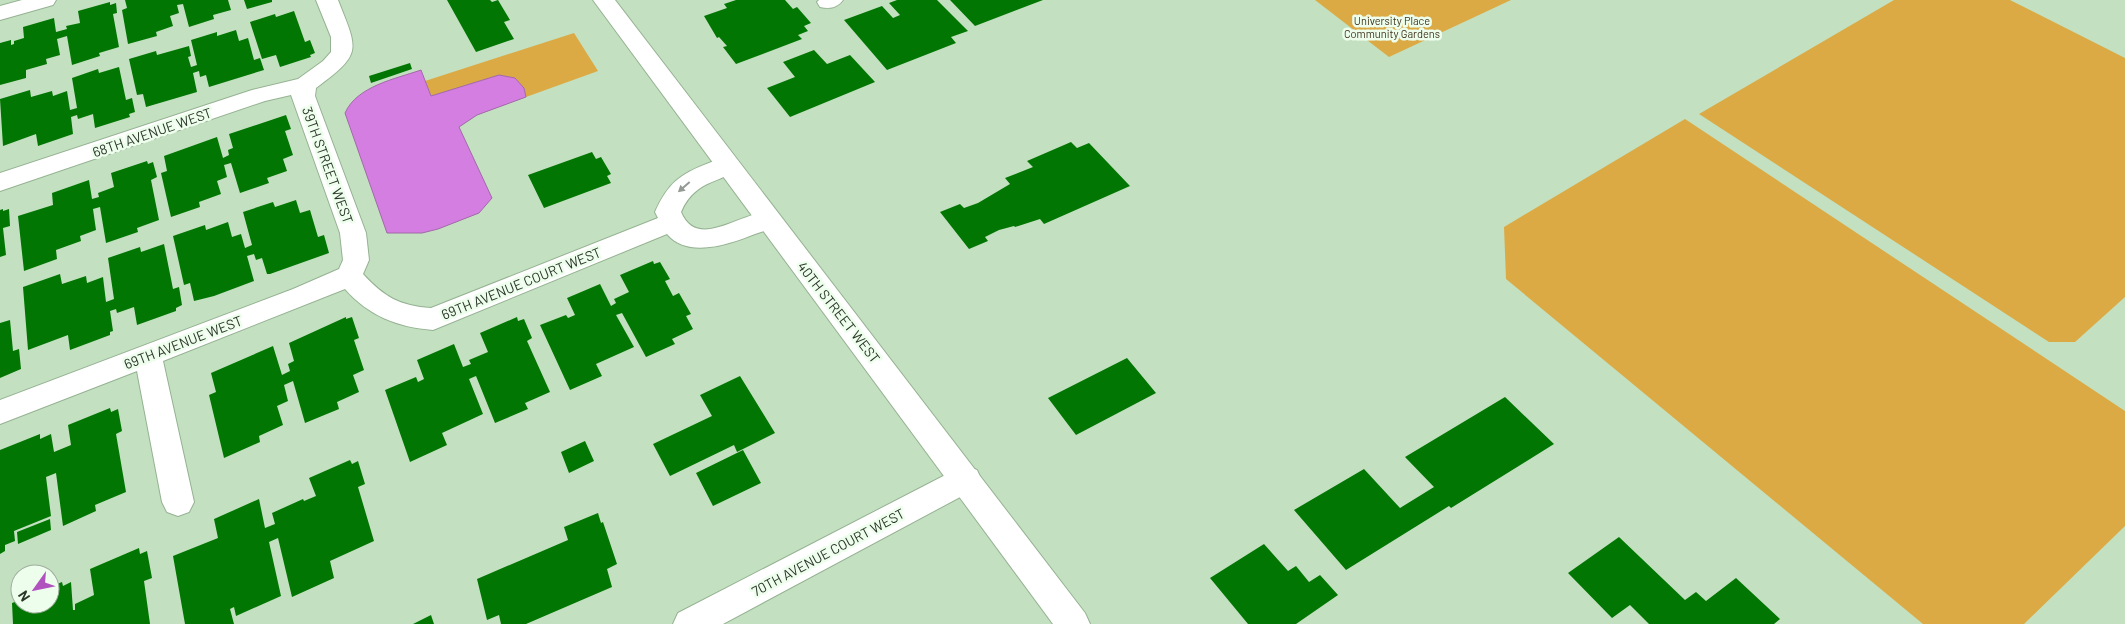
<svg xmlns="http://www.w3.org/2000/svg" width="2125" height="624" font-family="Barlow,sans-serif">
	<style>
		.green { fill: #dbaa45 }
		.water { fill: #d57ee1; stroke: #a268aa }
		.building { fill: #027602 }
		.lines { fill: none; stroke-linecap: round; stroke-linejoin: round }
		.minor-casing { stroke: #95b292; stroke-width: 2 }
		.secondary-casing { stroke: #95b292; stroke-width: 2 }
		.minor { fill: #fff; fill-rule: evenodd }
		.secondary { fill: #fff; fill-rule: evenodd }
		.oneway { fill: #949a94 }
		.labels { text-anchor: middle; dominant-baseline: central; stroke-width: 5; stroke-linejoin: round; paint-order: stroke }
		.far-park-label { font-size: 11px; fill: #41351f; stroke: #eefeed }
		.street-label { font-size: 14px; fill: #2a3629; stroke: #eefeed }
	</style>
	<rect width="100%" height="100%" fill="#c3e1c0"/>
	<path class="green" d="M1315,0H1511L1389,57Z
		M1894,0H2010L2125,58V297L2075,342H2049L1699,114Z
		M574,33L598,71L526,97L524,88L515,78L499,75L431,96L425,81Z
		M1685,119L2125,411V526L2024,624H1923L1506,279L1504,227Z"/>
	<path class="water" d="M421,70L431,96L499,75L515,78L524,88L526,97L477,115L459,127L492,198L479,213L438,229L422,233H387L345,113C357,86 395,79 421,70Z"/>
	<path class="building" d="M125,0H228L231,10L213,15L214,19L189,27L183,4L177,5L179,13L170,16L173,26L156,32L157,36L128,44L122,10L127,8Z
		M244,0H272V2L247,9Z
		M447,0H490L492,2L498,0L510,20L504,22L514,39L476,52Z
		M736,0H785L793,9L797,7L811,23L804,26L808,31L798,35L802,39L736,64L723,47L727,46L719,37L717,38L704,16L727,8L724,4Z
		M897,0H937L968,31L951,37L956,43L887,70L844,20L882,6L893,18L900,15L889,3Z
		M950,0H1043L975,26Z
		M110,2V5L116,3L117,13L113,14L119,47L99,53L100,56L72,65L67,36L57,39L60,55L46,59L47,64L26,70V78L0,85V43L11,40V45L14,44V41L24,38L23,27L54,18L56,32L67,29L66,26L80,23L78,11Z
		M294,11L305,42L310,40L315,53L310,55L311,57L280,67L276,55L262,59L250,22L275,14L276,17Z
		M236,30L239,41L248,38L254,60L260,58L264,70L209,87L206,75L200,77L199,71L193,73L197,92L146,107L143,94L137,95L129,59L156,51L157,55L189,46L191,56L188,57L191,67L197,65L191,40L217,32V36Z
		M814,50L827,64L850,55L875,82L790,117L767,88L795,77L783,62Z
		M410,63L412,69L371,83L369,76Z
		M119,67L126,100L132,98L135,112L129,114L130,117L95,128L93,114L78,119L77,115L71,117L73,134L38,146L36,134L3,146L0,99L30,90L31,97L52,91L53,96L67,91L70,110L77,108L72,78L98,69L99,73Z
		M286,115L291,129L285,131L293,155L283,159L287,171L267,178L269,183L240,193L231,163L224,165L227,177L217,181L221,194L199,202L200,207L171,217L161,173L167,171L164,156L217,137L223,158L229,155L228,150L233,148L229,134Z
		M1071,142L1077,148L1089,143L1130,186L1044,224L1040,219L1015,227L1014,226L999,230L985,237L988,241L969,249L940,212L960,204L964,208L978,203L1010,184L1005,178L1033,167L1027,161Z
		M592,152L596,159L601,157L611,174L607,176L611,183L544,208L528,175Z
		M147,161L148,164L153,162L157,177L151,180L159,220L137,228L138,232L106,243L100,207L93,209L96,230L80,236L81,241L56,250L57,259L24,271L18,216L53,205L52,193L89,180L92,199L99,197L98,193L114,187L111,173Z
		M296,200L300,213L310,210L318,237L324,235L329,253L270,274H267L262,258L256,260L254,254L247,256L254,281L214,296L194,301L190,283L184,285L173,236L205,225L206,230L228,222L232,237L241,234L245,248L252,245L243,212L273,202L275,207Z
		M3,209V211L9,209L10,226L3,228L6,255L0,257V210Z
		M164,244L173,289L179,287L182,305L176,308V311L137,325L134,307L117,313L116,309L110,311L113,331L110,332V335L70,350L68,335L28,350L23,287L60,274L62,284L86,276L87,283L103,277L106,302L114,299L108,258L140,247L141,252Z
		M653,261L654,264L660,262L670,279L665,281L673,296L679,293L691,314L686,316L693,329L672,339L675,344L646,357L622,313L616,315L634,347L596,364L602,376L570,390L540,325L566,315L568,318L575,315L567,298L600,284L611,306L616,303L614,299L629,292L620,275Z
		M346,317V319L352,317L359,338L354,340L364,370L353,375L359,392L337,402L339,409L305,423L293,381L284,385L288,401L277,406L283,425L259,436L260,442L224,458L209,395L216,392L211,373L273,346L282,375L290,371L288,364L294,361L289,343Z
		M517,317L518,321L524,319L532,338L527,341L550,392L525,403L528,409L495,423L476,376L469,379L483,414L442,433L447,445L410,462L385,390L416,377L418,382L424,379L417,360L454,344L463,367L471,364L469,360L488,352L480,333Z
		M10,320L13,351L19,349L21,369L0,378V323Z
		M1127,358L1156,393L1076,435L1048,398Z
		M740,376L775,433L737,452L734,445L670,476L653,444L712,416L700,395Z
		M1505,397L1554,444L1451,508L1449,506L1346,570L1294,510L1364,469L1400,508L1434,487L1405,457Z
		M110,408L111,412L118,409L122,431L116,434L126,492L95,505L96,511L63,526L56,473L46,477L51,516L14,531L15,541L5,545V551L0,554V450L40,434V439L51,434L54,452L71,445L68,425Z
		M585,441L594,461L569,473L561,452Z
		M743,450L761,483L713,506L696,473Z
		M350,460L352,464L358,461L365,484L358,487L374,541L330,561L334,578L292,597L278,538L269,542L281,596L236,616L234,607L230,609L234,624H185L173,556L218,538L214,519L259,499L265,528L275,524L272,513L303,499L304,501L316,496L309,478Z
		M598,513L601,523L603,522L617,564L607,569L612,587L526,624H501L499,615L487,620L477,579L568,540L564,527Z
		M50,519L51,530L18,544L17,532Z
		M1619,537L1685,600L1696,592L1706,601L1736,578L1780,619L1774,624H1649L1630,605L1612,618L1568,573Z
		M1264,544L1288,571L1296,566L1309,582L1320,575L1338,595L1296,624H1248L1210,578Z
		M139,548L140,554L147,551L152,578L144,581L150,624H13L12,603L20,600V604H50V587L62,582L63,586L71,582L73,610H75V604L94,595L90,569Z
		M431,615L434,624H413Z"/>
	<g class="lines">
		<defs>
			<path id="minor" d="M22,0H56L53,5L0,20V6Z
				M316,0H338C358,51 363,53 316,88L315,96L366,233L369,260L363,274C384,297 400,306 431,308L658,218L655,212C668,183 680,174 709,163C719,159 725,156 736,159L739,165C728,184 696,176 681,212C699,255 748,204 777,213L781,219C775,228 765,231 755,234C730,244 688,259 667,234L433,330C397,327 369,316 345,289L163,361L194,502L189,512L178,516L167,512L162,502L137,371L0,424V400L293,289L339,269L343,260L340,233L291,95L265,101L0,191V173L252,90L298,79L323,61L331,52V37Z
				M819,0H843C837,8 830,9 820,7L817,2Z
				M966,466L977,470L981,479L977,488L723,624H673L678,613L955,470Z"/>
			<path id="secondary" d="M593,0H615L1085,613L1090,624H1053Z"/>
		</defs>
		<use href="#minor" class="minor-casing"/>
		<use href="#secondary" class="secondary-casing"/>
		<use href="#minor" class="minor"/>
		<use href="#secondary" class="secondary"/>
	</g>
	<defs><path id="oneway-solid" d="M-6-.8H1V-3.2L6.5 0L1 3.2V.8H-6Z" transform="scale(1.25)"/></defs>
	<use class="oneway" href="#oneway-solid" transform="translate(684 187) rotate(139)"/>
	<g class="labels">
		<g class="far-park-label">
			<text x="1392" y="20">University Place<tspan x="1392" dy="13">Community Gardens</tspan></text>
		</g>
		<g class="street-label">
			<text transform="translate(152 132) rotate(-19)">68TH AVENUE WEST</text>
			<text transform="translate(328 165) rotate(70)">39TH STREET WEST</text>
			<text transform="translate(521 283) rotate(-22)">69TH AVENUE COURT WEST</text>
			<text transform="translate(839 312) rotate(52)">40TH STREET WEST</text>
			<text transform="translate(183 342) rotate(-21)">69TH AVENUE WEST</text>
			<text transform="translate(828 552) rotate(-28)">70TH AVENUE COURT WEST</text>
		</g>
	</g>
	<g transform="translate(35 589) rotate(237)"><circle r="24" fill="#eefeed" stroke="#a0ae9f"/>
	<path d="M0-4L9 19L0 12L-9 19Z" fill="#b153be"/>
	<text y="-8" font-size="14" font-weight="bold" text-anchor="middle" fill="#2a3629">N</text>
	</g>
</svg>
